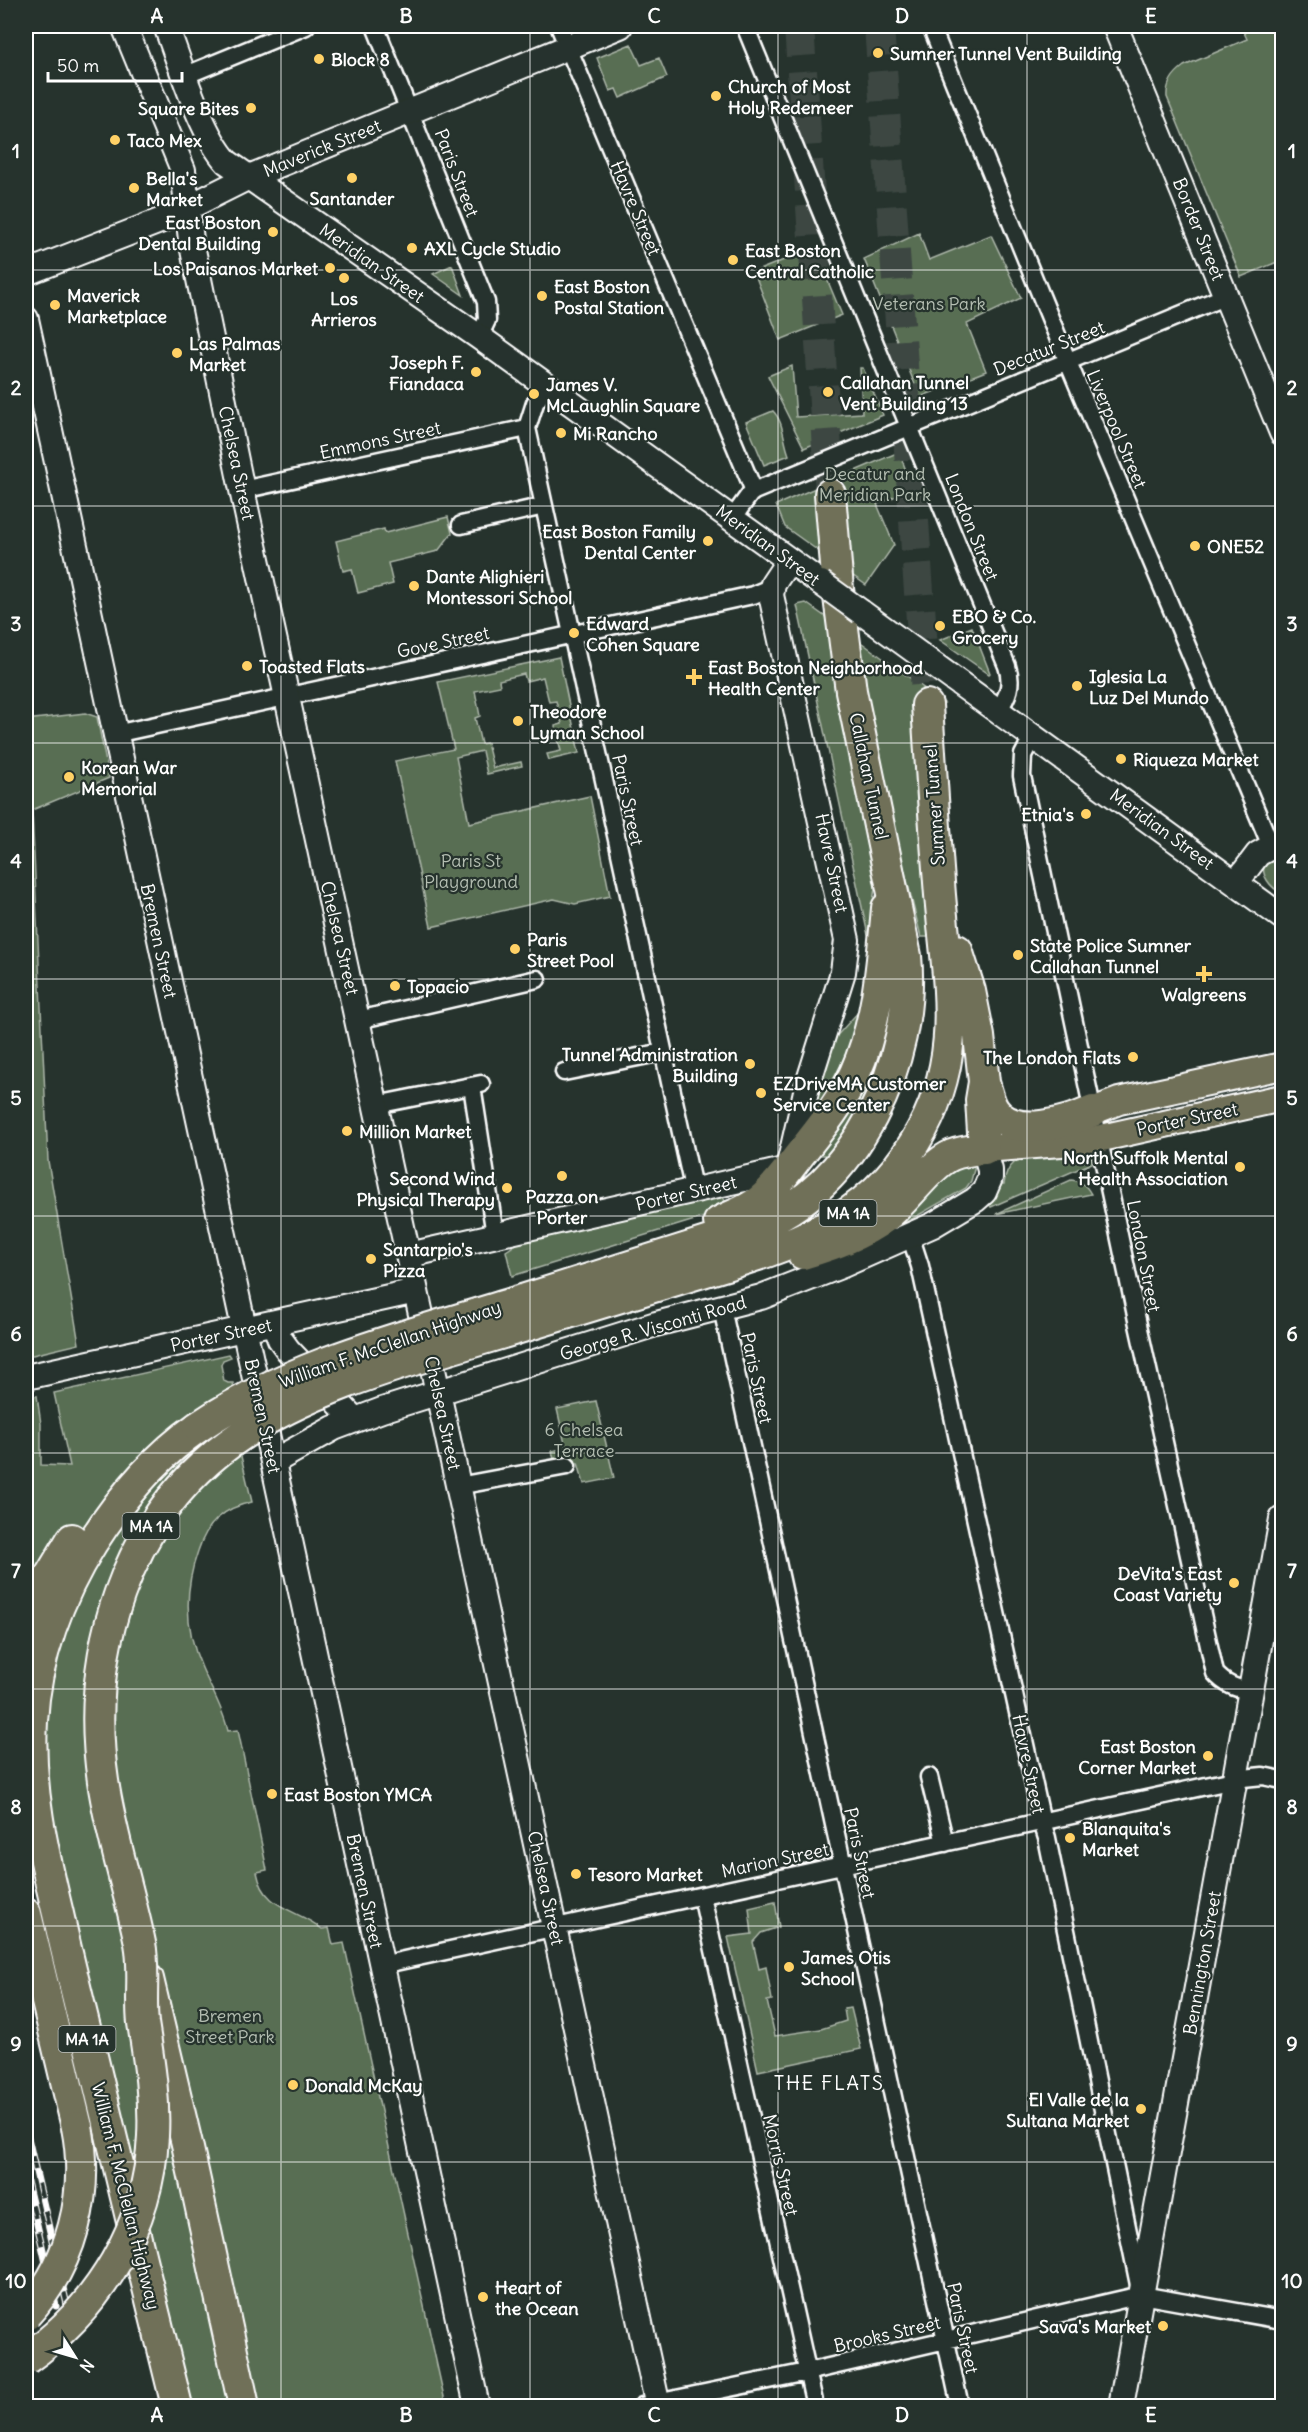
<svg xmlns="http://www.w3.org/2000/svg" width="1308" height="2432" font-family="Delius,sans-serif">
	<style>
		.green { fill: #586e53; stroke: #acb6a9; stroke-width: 1.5 }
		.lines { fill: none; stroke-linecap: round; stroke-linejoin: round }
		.highway-tunnel { stroke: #3c4742; stroke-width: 30; stroke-dasharray: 30 15; stroke-linecap: butt }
		.street-casing { stroke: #fff; stroke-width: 21 }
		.secondary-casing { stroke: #fff; stroke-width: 28 }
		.primary-casing { stroke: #fff; stroke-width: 30 }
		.highway-casing { stroke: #fff; stroke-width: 34 }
		.street { stroke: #26332d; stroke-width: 16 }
		.secondary { stroke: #26332d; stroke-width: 24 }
		.primary { stroke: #706f59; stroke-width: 26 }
		.highway { stroke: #706f59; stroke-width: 30 }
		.rail-casing { stroke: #fff; stroke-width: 7 }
		.rail { stroke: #26332d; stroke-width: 4.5; stroke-dasharray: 14; stroke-linecap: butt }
		.secondary-bridge-casing { stroke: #fff; stroke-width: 28; stroke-linecap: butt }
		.highway-bridge-casing { stroke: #fff; stroke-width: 34; stroke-linecap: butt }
		.secondary-bridge { stroke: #26332d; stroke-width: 24 }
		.highway-bridge { stroke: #706f59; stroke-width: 30 }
		.grid { fill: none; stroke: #fff; stroke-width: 1.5; stroke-opacity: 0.55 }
		.poi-dot { fill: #ffd166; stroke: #26332d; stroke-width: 2 }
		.labels { text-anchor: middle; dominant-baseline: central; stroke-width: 4.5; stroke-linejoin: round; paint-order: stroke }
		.shield { fill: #26332d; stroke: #bec2c0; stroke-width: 1.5 }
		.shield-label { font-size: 16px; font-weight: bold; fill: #fff }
		.poi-label { font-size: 18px; font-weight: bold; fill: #fff; stroke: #26332d; text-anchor: start }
		.street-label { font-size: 18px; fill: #fff; stroke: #26332d }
		.park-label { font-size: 18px; fill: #b4beb2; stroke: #26332d }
		.neighbourhood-label { font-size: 20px; letter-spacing: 1.5px; fill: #fff; stroke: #26332d }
		.neatline { fill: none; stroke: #fff; stroke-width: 2 }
		.grid-label { font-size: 20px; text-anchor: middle; font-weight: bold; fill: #fff }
	</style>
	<rect width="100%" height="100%" fill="#26332d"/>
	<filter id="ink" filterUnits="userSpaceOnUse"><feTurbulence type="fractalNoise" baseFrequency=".0167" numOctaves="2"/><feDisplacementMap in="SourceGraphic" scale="12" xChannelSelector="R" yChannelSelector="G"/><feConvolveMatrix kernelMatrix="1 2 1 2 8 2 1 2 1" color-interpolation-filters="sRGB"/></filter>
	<g filter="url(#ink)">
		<path class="green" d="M1241,26H1282V260L1241,277L1167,97C1166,83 1173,74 1184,66L1247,39Z
			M631,44L641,65L659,58L667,77L620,98L616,89L610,91L597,58Z
			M919,233L929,260L991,235L1021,298L967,324L986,371L920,397L864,259Z
			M814,248L842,315L780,340L754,272Z
			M452,265L463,295L433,274Z
			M792,366L796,417L862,413L860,368H863L883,415L804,448L768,376Z
			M773,411C784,422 783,440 789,455L764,465L746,422Z
			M899,452L913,489L877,504L894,545L866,585L785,527L776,505Z
			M448,517L452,533L438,551L388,563L393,584L358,593L352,569L343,571L336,541L384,529L385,533Z
			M806,603L831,621L875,861V888L868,935L797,605Z
			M972,627L990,673L989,674L940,640Z
			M858,640L944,703L939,705L929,937H921L876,755Z
			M559,657L579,753L549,760L547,754L561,751L555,726L562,724L556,701L549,702L543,677L526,681L524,674L499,680L500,686L475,691L480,716L475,718L481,744L487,743L493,768L521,762L522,766L487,774L482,751L456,757L469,823L590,796L610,896L575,904L554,899L431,927L395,761L454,749L438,682Z
			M85,713L97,717L109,778L32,810L48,1161L79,1344L28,1356L26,1344V720Z
			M1282,851V893C1272,889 1258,874 1266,862C1269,858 1278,854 1282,851Z
			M891,983C888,1022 883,1064 865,1100C856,1119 842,1137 831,1155H819L813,1149Z
			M861,1009L850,1060L808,1124L832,1041Z
			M1091,1153L1092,1163L991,1207L989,1204L1002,1184H1004C1005,1176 1007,1169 1014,1163C1028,1152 1072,1154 1091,1153Z
			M976,1162L971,1181L966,1188L899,1226L900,1229L885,1234L948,1172Z
			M1071,1180C1081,1181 1086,1185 1091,1194L996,1214Z
			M723,1197L729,1209L724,1211L512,1276L506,1251L512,1247L513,1243Z
			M229,1354L231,1357L223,1360L221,1365L224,1381L228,1383H233L246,1443L239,1448L252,1502C223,1508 207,1523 198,1551C184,1590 185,1630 202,1668C211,1689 223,1708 228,1731L238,1730L267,1870L257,1872C264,1910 296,1908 322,1929L329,1928L333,1945L344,1943L446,2406H188L53,1835L26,1627V1398L37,1396L41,1424V1465L70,1466L54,1393Z
			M596,1401L614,1478L584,1484L578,1463L556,1468L552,1451L566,1448L557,1409Z
			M775,1902L779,1927L761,1933L753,1942L759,1969L766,1967L772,2000L767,2001L775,2036L821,2029L846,2021L844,2009L851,2008L861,2049L758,2071L728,1937L752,1934L749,1908Z"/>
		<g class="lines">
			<path class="highway-tunnel" d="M799,26L830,494
				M879,26L927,705"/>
			<defs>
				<path id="street" d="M375,26L486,302L487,320L479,337
					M559,26L754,491
					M745,26L1007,666C1013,684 1008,696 998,711
					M931,26L1068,362L1271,846
					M184,76L306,26
					M547,386L535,403L527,428L694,1192
					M242,490L527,428
					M732,519L750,494L754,491L1226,296
					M461,525L544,506
					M115,734L753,595L765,590L774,581
					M1033,736L1023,755L1022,776L1137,1320L1215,1673C1225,1685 1236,1688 1251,1692
					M358,1020L537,979
					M564,1072L663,1052
					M472,1086L495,1235
					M376,1105L481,1084
					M910,1235L920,1266L1042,1822L1047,1838L1139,2285
					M722,1308L960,2406
					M458,1486L567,1466
					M929,1777L945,1843
					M702,1896L815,2406
					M381,1965L1243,1778L1263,1776L1282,1780
					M642,2406L807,2372L1141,2295L1282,2320"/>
				<path id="secondary" d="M124,26L183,170L191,240L242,490L658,2406
					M166,26C180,63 201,134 227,162L479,337L821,583
					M1115,26L1282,433
					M26,273L165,219L249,177L620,26
					M26,319L477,2406
					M861,612L1282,917
					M1236,883L1258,854L1282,841
					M409,1255L788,1169L807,1087L843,972L847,940L771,595L773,584L789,560
					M274,1323L280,1339L288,1350L355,1420
					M26,1377L416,1291
					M273,1462L334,1428L382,1410L656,1324L761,1297L843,1265L933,1225L975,1200L984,1192L990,1178V1170L984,1149
					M1121,2406L1282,1519"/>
				<path id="primary" d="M1093,1111L1119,1101L1282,1066
					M984,1149L1088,1141L1282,1098"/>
				<path id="highway" d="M984,1083C987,1091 989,1103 994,1110C1014,1140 1068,1122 1093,1111
					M719,1222C732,1215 747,1211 759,1201C777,1187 790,1166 804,1149C823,1125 842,1101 855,1073C878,1022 882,963 887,908
					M803,1254C832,1245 860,1236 884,1218C906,1202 929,1165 952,1155C962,1151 974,1150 984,1149L981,1100L984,1082L979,1036L970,991L957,950
					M519,1301L754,1227C856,1189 916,1060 906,956L851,691L838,589L830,494
					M526,1326C583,1309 639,1291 696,1274C739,1261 783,1249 823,1228C861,1208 893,1179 915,1142C966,1059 948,987 940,895C935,832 931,769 927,705
					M26,1636L48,1579L72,1539
					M26,1914L77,2127
					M148,1979L187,2144L244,2406
					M177,2406C148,2287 118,2167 90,2048C79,2003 68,1959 58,1914C43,1851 28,1787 32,1721C35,1659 59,1595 92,1543C120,1499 155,1457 198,1427"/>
			</defs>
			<use href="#street" class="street-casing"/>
			<use href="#secondary" class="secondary-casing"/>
			<use href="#primary" class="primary-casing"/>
			<use href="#highway" class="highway-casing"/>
			<use href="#street" class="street"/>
			<use href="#secondary" class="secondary"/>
			<use href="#primary" class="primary"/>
			<use href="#highway" class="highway"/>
			<defs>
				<path id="rail" d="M26,2129L68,2309
					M26,2177L56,2306"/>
			</defs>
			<use href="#rail" class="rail-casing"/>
			<use href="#rail" class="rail"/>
			<defs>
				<path id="secondary-bridge" d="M821,583L861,612"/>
				<path id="highway-bridge" d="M198,1427C294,1362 410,1335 519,1301
					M26,2314C72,2264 90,2193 77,2127
					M26,2359C99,2308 149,2226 153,2136C155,2097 149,2061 143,2023C140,1997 145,1969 140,1943C129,1889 111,1836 103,1781C84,1654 124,1521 230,1443C312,1383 430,1356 526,1326"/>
			</defs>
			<use href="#secondary-bridge" class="secondary-bridge-casing"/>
			<use href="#highway-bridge" class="highway-bridge-casing"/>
			<use href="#secondary-bridge" class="secondary-bridge"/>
			<use href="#highway-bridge" class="highway-bridge"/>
		</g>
	</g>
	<path class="grid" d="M281,26V2406M530,26V2406M778,26V2406M1027,26V2406M26,270H1282M26,506H1282M26,743H1282M26,979H1282M26,1216H1282M26,1453H1282M26,1689H1282M26,1926H1282M26,2162H1282"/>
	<g class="poi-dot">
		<circle cx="878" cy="53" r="6"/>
		<circle cx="319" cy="59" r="6"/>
		<circle cx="716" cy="96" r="6"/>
		<circle cx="251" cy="108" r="6"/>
		<circle cx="115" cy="140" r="6"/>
		<circle cx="352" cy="178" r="6"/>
		<circle cx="134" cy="188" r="6"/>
		<circle cx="273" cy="232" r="6"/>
		<circle cx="412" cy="248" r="6"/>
		<circle cx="733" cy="260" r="6"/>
		<circle cx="330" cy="268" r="6"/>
		<circle cx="344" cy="278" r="6"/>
		<circle cx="542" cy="296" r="6"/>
		<circle cx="55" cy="305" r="6"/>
		<circle cx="177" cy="353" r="6"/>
		<circle cx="476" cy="372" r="6"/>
		<circle cx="828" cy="392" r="6"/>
		<circle cx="534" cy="394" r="6"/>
		<circle cx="561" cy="433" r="6"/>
		<circle cx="708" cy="541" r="6"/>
		<circle cx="1195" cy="546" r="6"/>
		<circle cx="414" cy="586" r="6"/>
		<circle cx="940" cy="626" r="6"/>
		<circle cx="574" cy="633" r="6"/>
		<circle cx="247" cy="666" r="6"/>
		<path d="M691 668h6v6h6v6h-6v6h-6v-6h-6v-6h6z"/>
		<circle cx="1077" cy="686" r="6"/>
		<circle cx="518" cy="721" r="6"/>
		<circle cx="1121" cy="759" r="6"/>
		<circle cx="69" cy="777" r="6"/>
		<circle cx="1086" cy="814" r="6"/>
		<circle cx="515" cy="949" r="6"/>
		<circle cx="1018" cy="955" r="6"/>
		<path d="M1201 965h6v6h6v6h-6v6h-6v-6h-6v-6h6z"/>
		<circle cx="395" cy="986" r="6"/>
		<circle cx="1133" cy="1057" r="6"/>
		<circle cx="750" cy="1064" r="6"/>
		<circle cx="761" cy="1093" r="6"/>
		<circle cx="347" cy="1131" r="6"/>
		<circle cx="1240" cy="1167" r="6"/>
		<circle cx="562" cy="1176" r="6"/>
		<circle cx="507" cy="1188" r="6"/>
		<circle cx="371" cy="1259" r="6"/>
		<circle cx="1234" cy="1583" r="6"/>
		<circle cx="1208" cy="1756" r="6"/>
		<circle cx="272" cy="1794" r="6"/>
		<circle cx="1070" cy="1838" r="6"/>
		<circle cx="576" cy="1874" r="6"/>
		<circle cx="789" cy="1967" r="6"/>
		<circle cx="293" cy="2085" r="6"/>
		<circle cx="1141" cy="2109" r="6"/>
		<circle cx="483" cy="2297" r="6"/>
		<circle cx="1163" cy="2326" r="6"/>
	</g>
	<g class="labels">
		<g class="shield">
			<rect x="819.5" y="1200" width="57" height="26" rx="4.5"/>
			<rect x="122.5" y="1513" width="57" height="26" rx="4.5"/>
			<rect x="58.5" y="2026" width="57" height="26" rx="4.5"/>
		</g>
		<g class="shield-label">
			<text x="848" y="1213">MA 1A</text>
			<text x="151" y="1526">MA 1A</text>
			<text x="87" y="2039">MA 1A</text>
		</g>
		<g class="poi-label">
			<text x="890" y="53">Sumner Tunnel Vent Building</text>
			<text x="331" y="59">Block 8</text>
			<text x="728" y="86">Church of Most<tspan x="728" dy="21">Holy Redemeer</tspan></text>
			<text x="239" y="108" text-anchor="end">Square Bites</text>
			<text x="127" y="140">Taco Mex</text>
			<text x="146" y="178">Bella's<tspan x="146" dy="21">Market</tspan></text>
			<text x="352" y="198" text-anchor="middle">Santander</text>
			<text x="261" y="222" text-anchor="end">East Boston<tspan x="261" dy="21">Dental Building</tspan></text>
			<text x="424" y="248">AXL Cycle Studio</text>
			<text x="745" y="250">East Boston<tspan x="745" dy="21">Central Catholic</tspan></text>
			<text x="318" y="268" text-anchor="end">Los Paisanos Market</text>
			<text x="554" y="286">East Boston<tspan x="554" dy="21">Postal Station</tspan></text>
			<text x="67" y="295">Maverick<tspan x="67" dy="21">Marketplace</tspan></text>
			<text x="344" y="298" text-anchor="middle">Los<tspan x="344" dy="21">Arrieros</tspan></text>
			<text x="189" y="343">Las Palmas<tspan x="189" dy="21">Market</tspan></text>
			<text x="464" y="362" text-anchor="end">Joseph F.<tspan x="464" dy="21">Fiandaca</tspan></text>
			<text x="840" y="382">Callahan Tunnel<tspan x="840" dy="21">Vent Building 13</tspan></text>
			<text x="546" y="384">James V.<tspan x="546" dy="21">McLaughlin Square</tspan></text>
			<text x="573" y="433">Mi Rancho</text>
			<text x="696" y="531" text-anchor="end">East Boston Family<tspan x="696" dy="21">Dental Center</tspan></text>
			<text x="1207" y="546">ONE52</text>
			<text x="426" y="576">Dante Alighieri<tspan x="426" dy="21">Montessori School</tspan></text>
			<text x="952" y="616">EBO &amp; Co.<tspan x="952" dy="21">Grocery</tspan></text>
			<text x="586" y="623">Edward<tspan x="586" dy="21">Cohen Square</tspan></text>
			<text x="259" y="666">Toasted Flats</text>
			<text x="708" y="667">East Boston Neighborhood<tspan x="708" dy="21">Health Center</tspan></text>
			<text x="1089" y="676">Iglesia La<tspan x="1089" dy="21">Luz Del Mundo</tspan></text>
			<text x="530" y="711">Theodore<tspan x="530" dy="21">Lyman School</tspan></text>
			<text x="1133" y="759">Riqueza Market</text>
			<text x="81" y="767">Korean War<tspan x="81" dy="21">Memorial</tspan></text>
			<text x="1074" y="814" text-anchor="end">Etnia's</text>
			<text x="527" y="939">Paris<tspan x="527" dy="21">Street Pool</tspan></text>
			<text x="1030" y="945">State Police Sumner<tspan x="1030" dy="21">Callahan Tunnel</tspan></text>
			<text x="407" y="986">Topacio</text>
			<text x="1204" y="994" text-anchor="middle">Walgreens</text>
			<text x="738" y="1054" text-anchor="end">Tunnel Administration<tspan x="738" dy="21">Building</tspan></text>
			<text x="1121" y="1057" text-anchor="end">The London Flats</text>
			<text x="773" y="1083">EZDriveMA Customer<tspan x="773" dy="21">Service Center</tspan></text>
			<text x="359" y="1131">Million Market</text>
			<text x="1228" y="1157" text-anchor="end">North Suffolk Mental<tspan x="1228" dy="21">Health Association</tspan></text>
			<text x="495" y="1178" text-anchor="end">Second Wind<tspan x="495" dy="21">Physical Therapy</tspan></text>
			<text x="562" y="1196" text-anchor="middle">Pazza on<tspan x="562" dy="21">Porter</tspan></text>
			<text x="383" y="1249">Santarpio's<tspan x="383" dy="21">Pizza</tspan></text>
			<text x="1222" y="1573" text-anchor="end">DeVita's East<tspan x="1222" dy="21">Coast Variety</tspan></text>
			<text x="1196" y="1746" text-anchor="end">East Boston<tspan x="1196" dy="21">Corner Market</tspan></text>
			<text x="284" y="1794">East Boston YMCA</text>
			<text x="1082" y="1828">Blanquita's<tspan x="1082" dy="21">Market</tspan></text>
			<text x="588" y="1874">Tesoro Market</text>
			<text x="801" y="1957">James Otis<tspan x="801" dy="21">School</tspan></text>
			<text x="305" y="2085">Donald McKay</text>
			<text x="1129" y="2099" text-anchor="end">El Valle de la<tspan x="1129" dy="21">Sultana Market</tspan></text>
			<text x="495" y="2287">Heart of<tspan x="495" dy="21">the Ocean</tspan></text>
			<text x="1151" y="2326" text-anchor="end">Sava's Market</text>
		</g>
		<g class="street-label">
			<text transform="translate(322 148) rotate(-22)">Maverick Street</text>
			<text transform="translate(457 173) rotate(69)">Paris Street</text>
			<text transform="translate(636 208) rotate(67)">Havre Street</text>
			<text transform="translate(1199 229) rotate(68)">Border Street</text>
			<text transform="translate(372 263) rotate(35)">Meridian Street</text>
			<text transform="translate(1049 348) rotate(-22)">Decatur Street</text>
			<text transform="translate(1117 429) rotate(67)">Liverpool Street</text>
			<text transform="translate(380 440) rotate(-12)">Emmons Street</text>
			<text transform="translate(237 463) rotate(78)">Chelsea Street</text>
			<text transform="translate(972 527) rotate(68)">London Street</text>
			<text transform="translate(768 545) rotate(36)">Meridian Street</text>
			<text transform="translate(443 642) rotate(-12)">Gove Street</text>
			<text transform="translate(869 776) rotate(78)">Callahan Tunnel</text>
			<text transform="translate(628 800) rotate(78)">Paris Street</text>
			<text transform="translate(934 805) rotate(-94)">Sumner Tunnel</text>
			<text transform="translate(1162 829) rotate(36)">Meridian Street</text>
			<text transform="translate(832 863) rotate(78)">Havre Street</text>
			<text transform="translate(340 938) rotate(77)">Chelsea Street</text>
			<text transform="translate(159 941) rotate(78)">Bremen Street</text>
			<text transform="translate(1187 1119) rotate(-12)">Porter Street</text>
			<text transform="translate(686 1193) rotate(-13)">Porter Street</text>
			<text transform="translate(1144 1256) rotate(79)">London Street</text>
			<text transform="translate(653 1328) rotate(-16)">George R. Visconti Road</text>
			<text transform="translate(221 1335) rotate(-12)">Porter Street</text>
			<text transform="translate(390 1344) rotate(-19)">William F. McClellan Highway</text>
			<text transform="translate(757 1378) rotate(78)">Paris Street</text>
			<text transform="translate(443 1413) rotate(78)">Chelsea Street</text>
			<text transform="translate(263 1416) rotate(78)">Bremen Street</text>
			<text transform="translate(1029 1764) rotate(78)">Havre Street</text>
			<text transform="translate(860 1853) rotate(78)">Paris Street</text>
			<text transform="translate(775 1860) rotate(-12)">Marion Street</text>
			<text transform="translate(546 1888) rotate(78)">Chelsea Street</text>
			<text transform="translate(365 1891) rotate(78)">Bremen Street</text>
			<text transform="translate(1202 1963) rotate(-80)">Bennington Street</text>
			<text transform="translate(781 2165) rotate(77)">Morris Street</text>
			<text transform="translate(126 2196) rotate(76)">William F. McClellan Highway</text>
			<text transform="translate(963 2328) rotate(78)">Paris Street</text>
			<text transform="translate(887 2334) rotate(-13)">Brooks Street</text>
		</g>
		<g class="park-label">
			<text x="929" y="303">Veterans Park</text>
			<text x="875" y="473">Decatur and<tspan x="875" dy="21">Meridian Park</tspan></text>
			<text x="471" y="860">Paris St<tspan x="471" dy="21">Playground</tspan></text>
			<text x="584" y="1429">6 Chelsea<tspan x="584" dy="21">Terrace</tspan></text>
			<text x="230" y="2015">Bremen<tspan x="230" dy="21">Street Park</tspan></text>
		</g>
		<g class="neighbourhood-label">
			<text x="829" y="2082">THE FLATS</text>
		</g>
	</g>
	<rect width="1308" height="2432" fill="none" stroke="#26332d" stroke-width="66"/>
	<g transform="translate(75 2357) rotate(127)" stroke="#26332d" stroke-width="4.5" paint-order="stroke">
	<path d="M0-4.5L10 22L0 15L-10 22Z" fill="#ffffff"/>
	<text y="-9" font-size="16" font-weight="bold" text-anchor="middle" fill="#ffffff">N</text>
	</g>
	<path d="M48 72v9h134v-9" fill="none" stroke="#ffffff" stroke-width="3"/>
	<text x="57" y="72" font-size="18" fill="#ffffff" stroke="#26332d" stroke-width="4.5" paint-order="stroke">50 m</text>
	<rect x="33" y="33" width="1242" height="2366" class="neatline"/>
	<g class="grid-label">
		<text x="157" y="23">A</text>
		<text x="406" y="23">B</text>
		<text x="654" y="23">C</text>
		<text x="902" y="23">D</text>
		<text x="1151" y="23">E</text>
		<text x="16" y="158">1</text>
		<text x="1292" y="158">1</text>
		<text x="16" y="395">2</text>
		<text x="1292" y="395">2</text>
		<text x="16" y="631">3</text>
		<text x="1292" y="631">3</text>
		<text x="16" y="868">4</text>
		<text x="1292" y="868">4</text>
		<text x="16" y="1105">5</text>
		<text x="1292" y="1105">5</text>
		<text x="16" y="1341">6</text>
		<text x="1292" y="1341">6</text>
		<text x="16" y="1578">7</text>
		<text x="1292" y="1578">7</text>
		<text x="16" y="1814">8</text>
		<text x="1292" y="1814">8</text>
		<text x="16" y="2051">9</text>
		<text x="1292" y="2051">9</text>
		<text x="16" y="2288">10</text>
		<text x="1292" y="2288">10</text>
		<text x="157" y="2422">A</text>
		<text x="406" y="2422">B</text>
		<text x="654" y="2422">C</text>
		<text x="902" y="2422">D</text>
		<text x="1151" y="2422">E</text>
	</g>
</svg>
